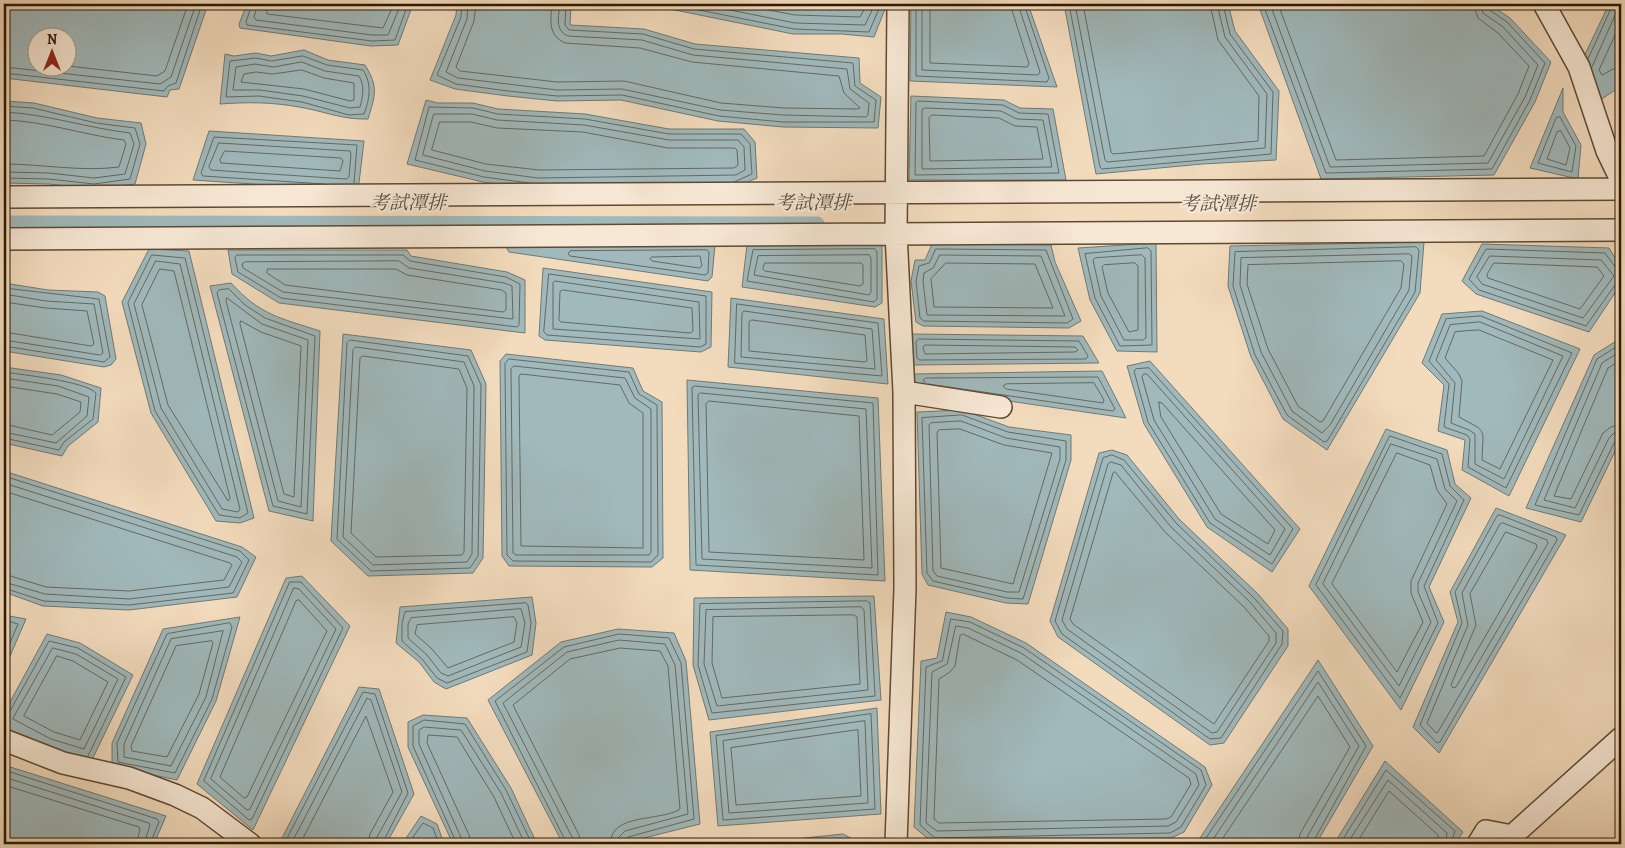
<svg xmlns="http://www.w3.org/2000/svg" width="1625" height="848" font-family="Alegreya,'Noto Serif TC',serif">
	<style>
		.water { fill: #a0b9bc; stroke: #727972; fill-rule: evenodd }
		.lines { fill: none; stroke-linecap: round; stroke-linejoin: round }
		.shore { stroke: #666960; stroke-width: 1 }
		.canal { stroke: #a0b9bc; stroke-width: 15 }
		.minor-casing { stroke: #5e4a32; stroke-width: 24 }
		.minor { stroke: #f7e8d5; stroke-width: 21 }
		.labels { text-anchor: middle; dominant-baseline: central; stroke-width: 4.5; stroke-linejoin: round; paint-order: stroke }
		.water-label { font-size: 19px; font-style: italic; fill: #555144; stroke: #f7e8d5 }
	</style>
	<rect width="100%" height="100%" fill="#f3dcbe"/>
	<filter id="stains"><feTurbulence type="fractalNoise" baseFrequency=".004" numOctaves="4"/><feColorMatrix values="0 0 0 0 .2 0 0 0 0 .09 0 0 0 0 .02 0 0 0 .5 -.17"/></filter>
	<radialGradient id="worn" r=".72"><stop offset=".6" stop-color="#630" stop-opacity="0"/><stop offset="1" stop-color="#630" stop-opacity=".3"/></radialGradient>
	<path class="water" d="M4,4H208L179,89L170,90L167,97L4,78ZM38,38H68V68H38Z
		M247,4H413L398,45L371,46L240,28L239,24Z
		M457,4H571L570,25L644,29L695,44L859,58L860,83L881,97L878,128L783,127L718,121L621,100L557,101L508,96L455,89L430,80L456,15Z
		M626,4H887L874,37L842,34H793L670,9Z
		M911,4H1028L1057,87L910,81Z
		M1064,4H1228L1235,31L1279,91L1276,160L1202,164L1096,174Z
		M1258,4H1489L1510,18L1551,62L1535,102L1494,175L1321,179Z
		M1609,4H1621V86L1587,109L1579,67Z
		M304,50L328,60L365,65C379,87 375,96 368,119C342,120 324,111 299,107C272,102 247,102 220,104L225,54L234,56L256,53L271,56Z
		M1563,88V112L1581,145L1578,179L1530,168Z
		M911,96L1004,100L1020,108L1053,109L1066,180H909Z
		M426,100L438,103H473L498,109L585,114L669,129H744L755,142L757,178L738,186L537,189L483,182L407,164Z
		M4,101L34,103L97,118L141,123L146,144L135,184L94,189L49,184L4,183Z
		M209,131L364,141L358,191L193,180Z
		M1424,242L1420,293L1327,450L1283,419L1251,357L1228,286L1230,246Z
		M1156,243L1157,352L1117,351L1090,300L1078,248Z
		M882,244V303L875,307L742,287L747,245Z
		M932,244L1051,245L1055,262L1081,321L1069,328L923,326L916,322L911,281L915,260H925Z
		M1482,244L1609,248L1621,267V284L1589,332L1476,294L1462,281Z
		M715,245L712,277L708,281L509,252L506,247Z
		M149,249L189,251L254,518L240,523L216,521L151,413L122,302Z
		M228,250H407L411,256L507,272L525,280V333L279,303L232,274Z
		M543,268L712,292L711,347L701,352L545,340L539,336Z
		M4,283L48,290L98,292L105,296L116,359L111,365L104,367L4,351Z
		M231,283C260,315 280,318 320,331L313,521L269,511L210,286Z
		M731,298L884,319L888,384L728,367Z
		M1482,311L1580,349L1509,496L1462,470L1465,440L1438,431L1444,385L1422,363L1442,314Z
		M343,334L471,350L486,384L483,558L473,573L368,576L331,541Z
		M911,334L1083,336L1099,363L912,365Z
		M1621,338V439L1581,522L1526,508L1594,355Z
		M506,354L633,368L643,391L662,402L663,558L652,567L509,566L502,556L500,361Z
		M1150,361L1300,529L1272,572L1207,527L1144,424L1127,366Z
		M4,367L61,375L101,388L98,422L68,446L62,456L4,443Z
		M1102,371L1126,418L912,387L913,374Z
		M687,380L878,398L885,581L690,570Z
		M963,410L1009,427L1071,435V460L1028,604L1006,603L928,585L922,574L917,412Z
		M1386,429L1447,450L1455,484L1471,498L1429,587L1444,622L1401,710L1309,586Z
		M1112,450L1127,455L1179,519L1258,594L1288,629V646L1224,743L1210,745L1058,637L1050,621L1099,453Z
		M4,471L242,547L256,557L237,597L129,610L43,606L4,592Z
		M1496,508L1566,535L1439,753L1413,727L1458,622L1450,592Z
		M302,576L350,626L253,830L197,784L286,578Z
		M874,596L881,700L709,720L693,665L694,598Z
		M532,597L536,623L532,655L446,689L434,682L419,662L396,643L400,607Z
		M946,612L971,617L1026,643L1205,767L1212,785L1184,832L1171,838L932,842L914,827L921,661L937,658Z
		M4,615L26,619L4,670Z
		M240,617L216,701L177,780L112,766V743L163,629Z
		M618,629L674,633L686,661L700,824L620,844H563L488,700L561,642Z
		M47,634L80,643L133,675L90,764L47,750L4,728V713Z
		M1318,660L1373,746L1316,844H1196Z
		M359,687L379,689L414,794L386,844H279Z
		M877,708L881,814L718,826L710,732Z
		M423,715L467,718L511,788L537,844H453L408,747V722Z
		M1385,761L1463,832L1455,844H1334Z
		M4,765L166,816L154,844H4Z
		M421,816L437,824L444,844H402Z
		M843,834L862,844H747Z"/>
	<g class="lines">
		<path class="shore" d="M252,4L246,22L247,25L372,41L395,40L408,4
			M258,4L254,17L256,20L372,35H388L401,4
			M266,4L267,14L383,28L394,4
			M462,4L461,17L437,75L456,84L508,91L557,96L622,95L719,116L783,122H874L876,100L855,86L853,63L694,49L643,34L569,30L565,25L566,4
			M468,4L467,19L446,72L458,78L557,90L622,89L720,110L783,115L866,117L868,115L869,103L850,89L847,69L693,55L642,40L568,36C554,30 559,16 560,4
			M476,4L474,21L456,67L460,71L557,82L624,81L721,103L784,108L857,109L860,108L844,93L839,76L692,62L640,48L565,43C547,35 551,19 552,4
			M669,4L794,29L869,32L881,4
			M700,4L795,23L865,25L875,4
			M737,4L795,15L860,17L867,4
			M916,4V76L1047,82L1049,78L1024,4
			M922,4V70L1038,75L1040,72L1018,4
			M930,4V63L1027,67L1029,64L1010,4
			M1069,4L1100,167L1102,169L1271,154L1273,92L1230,34L1223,4
			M1075,4L1105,160L1107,162L1265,148L1267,94L1225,37L1217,4
			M1083,4L1111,152L1113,154L1258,141L1259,96L1218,40L1210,4
			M1263,4L1326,173L1492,169L1530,100L1545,63L1507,22L1488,9L1487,4
			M1270,4L1330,167L1488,163L1525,97L1538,65L1503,27L1483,13L1480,4
			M1278,4L1336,160L1484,156L1518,94L1529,66L1498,33L1478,18L1473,4
			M1621,22L1599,70L1602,75L1613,69L1621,68
			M303,56L327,65L363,70C372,84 370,98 364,114L349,115L302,102L259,96L226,97L230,61L256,58L271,61Z
			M1588,59L1613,4
			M302,62L325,71L359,76C365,86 363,96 360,107L350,108L303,96L260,90H233L236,67L255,64L273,67Z
			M68,66L157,76L165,71L188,4
			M4,67L160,84L171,77L196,4
			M1592,67L1620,4
			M302,70L324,78L354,83V100L350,101L304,89L241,82L244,74L256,72L272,74Z
			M4,73L164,91L168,86L176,83L202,4
			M918,101L1003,105L1019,113L1048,114L1059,173L915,175L916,103Z
			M4,106L33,108L96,123L135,128L140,144L130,179L94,184L49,179L4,178
			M925,108L1001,111L1017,119L1043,120L1052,167L922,169V110Z
			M4,112C47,114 87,128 130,133L134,144L125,174L94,178L49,173L4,172
			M434,114H472L497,120L584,125L669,140H738L744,147L745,170L736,175L538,178L485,171L423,155Z
			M932,115L999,118L1015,126L1037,127L1043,159L930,161L929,118Z
			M1560,117L1576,146L1572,172L1538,163L1556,118Z
			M4,120C45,121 83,135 124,140L126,144L119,167C81,172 42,164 4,164
			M440,122H471L497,128L583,132L668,148H735L737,150L738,165L734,168L539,170L486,164L432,150Z
			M1561,131L1570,148L1566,165L1547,159L1557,132Z
			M219,143L350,151L351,154L349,177L346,179L211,170L209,167Z
			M225,151L341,158L343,161L340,171L221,163L220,160Z
			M529,183L484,177L415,160L429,107L473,108L498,114L585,119L669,134H741L750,144L752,174L734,182
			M324,184L203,176L201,173L214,137L357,145L354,183
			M1416,247L1419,250L1415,292L1335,428L1327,441L1324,442L1287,415L1255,355L1233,286L1235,252Z
			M1148,248L1151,251L1152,345L1120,346L1095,298L1085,254Z
			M875,249L877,252V299L874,302L747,281L753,250Z
			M936,249L1046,250L1073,319L1067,323L924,321L920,318L916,281L919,266L929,263Z
			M707,250L709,252L708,273L705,275L570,256L568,254L570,251Z
			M1409,254L1412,256L1409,290L1330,425L1322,433L1292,411L1261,352L1240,285L1241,258Z
			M152,255L185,258L248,513L240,518L219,515L155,411L128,303Z
			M237,255H403L410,261L506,277L520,284L519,325L517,327L281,298L238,272L235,258Z
			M869,255L871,258V292L869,295L754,275L758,256Z
			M940,255L1041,256L1065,316L927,315L923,281L924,273L933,268Z
			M1142,255L1145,258L1146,338L1143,340H1124L1101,296L1093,260L1095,258Z
			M1490,256L1601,260L1614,276L1583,318L1482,284L1477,277Z
			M652,257L700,256L702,266L699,268L652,261L650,259Z
			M156,261L180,264L240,509L238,512L222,509L161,408L134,304Z
			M399,261L409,268L504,283L512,286L513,319L283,292L243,268L242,264L245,262Z
			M1401,261L1404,264L1401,288L1323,421L1320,422L1298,406L1268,349L1247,284L1248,265Z
			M765,263H861L863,265V284L860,286L765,271L763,269Z
			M946,263L1035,264L1053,308L934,307L931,279Z
			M1135,263L1138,266V330L1129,332L1108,293L1102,267L1104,265Z
			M1494,263L1597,267L1604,276L1580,309L1488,278L1487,275Z
			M160,269L174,271L230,498L228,501L168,405L142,305Z
			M268,269H396L407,275L502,290L506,293V310L503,312L285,285L267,273Z
			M1621,269L1616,268L1605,253L1486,249L1469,279L1479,290L1586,326L1615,285L1621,282
			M549,274L706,296V344L700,347L547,335L544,332Z
			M555,281L699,302L700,339L553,329V283Z
			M4,288L99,299L110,357L104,362L4,346
			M229,289L245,305L265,318L315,336L307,514L273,506L217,293L219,290Z
			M563,290L692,308L693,331L690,333L561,322L559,320L560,292Z
			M4,294L46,301L94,304L103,353L100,355L4,340
			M227,298L262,324L308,340L301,507L278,501L226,301Z
			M4,302L46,308L87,311L94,344L91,346L4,332
			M737,304L878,323L882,376L735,363Z
			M744,311L872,329L875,369L741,357L742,314Z
			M1481,316L1572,353L1506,488L1468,467L1470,439L1467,435L1444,427L1449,384L1429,361L1446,319Z
			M752,320L865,335L867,361L865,362L749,351V322Z
			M241,321L261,332L301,346L294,497L284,494L240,324Z
			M1480,322L1563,356L1504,479L1475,464V434L1469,430L1451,423L1455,383L1436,360L1450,325Z
			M1479,330L1553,360L1500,469L1482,460C1483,426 1488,433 1459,417L1462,381L1459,374L1445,358L1455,332Z
			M919,339L1079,341L1088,356L1086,359L919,360L917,358L916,342Z
			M350,340L468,356L481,385L478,556L470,568L371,571L337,539L347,343Z
			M1621,344L1597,359L1535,505L1579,515L1615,441L1621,438
			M925,345L1075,347L1078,350L1075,352L925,354L923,348Z
			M356,347L464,362L474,386L472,554L467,562L373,565L343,537L353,350Z
			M1621,351L1602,363L1544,500L1575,508L1609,438L1614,433L1621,432
			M363,356L459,369L467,388L464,552L462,555L376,557L351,533L360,358Z
			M509,359L629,372L639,394L657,405L658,555L651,562L513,561L507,555L505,364Z
			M1621,360L1608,368L1554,496L1571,499L1603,433L1611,427L1621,424
			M514,366L625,378L635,398L651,409V552L649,555H516L513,553L511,369Z
			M1149,368L1293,529L1272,564L1210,523L1148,422L1134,371L1136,369Z
			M4,372C23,375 84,381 96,393L93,419L64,442L59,450L4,438
			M521,374L620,385L629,403L643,413V548L521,546L519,377Z
			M1144,374H1147L1285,529L1270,555L1215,519L1154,420L1142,377Z
			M4,378L58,386L89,397L87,416L56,443L4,432
			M925,383L923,380L926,378L1098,377L1115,409L1113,411L928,384
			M1094,383L1104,400L1103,403L1006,389L1003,386L1006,384Z
			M4,386L57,394L81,402L80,412L52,435L4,424
			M695,386L873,403L878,575L696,565L692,388Z
			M701,393L866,409L872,568L702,559L698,395Z
			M709,401L859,416L864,560L709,552L706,404Z
			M1159,402L1162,403L1275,530L1268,544L1221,514L1161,417Z
			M962,415L1008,432L1066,441V460L1023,599L1007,598L933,581L927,573L922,418Z
			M961,421L1006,438L1060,447V459L1019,592H1007L937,576L933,571L929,425L931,423Z
			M960,429L1004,445L1052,453L1013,584L941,568L937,432L939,430Z
			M1390,436L1442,454L1450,486L1464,500L1424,586L1438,623L1400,698L1316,585Z
			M1391,444L1437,459L1445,489L1457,501L1418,583V592L1431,622L1399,686L1323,584Z
			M1397,453L1430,465L1437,490L1447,504L1411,581V593L1423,622L1397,672L1332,584Z
			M1112,455L1124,460L1176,523L1254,598L1283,631L1282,644L1221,738L1210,739L1062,634L1055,621L1103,458Z
			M1111,462L1121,465L1171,527L1250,602L1276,633V643L1217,732L1212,733L1067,629L1062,620L1108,464Z
			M1115,472L1165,532L1244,607L1269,636V641L1214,724L1073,624L1070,619L1113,473Z
			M4,476L240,551L249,560L233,593L129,605L44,601L4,588
			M4,483L237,557L242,562L229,587L129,599L45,594L4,582
			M4,491L230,563L232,565L224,580L129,591L46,587L4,574
			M1500,515L1556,537L1557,540L1440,742L1437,743L1420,725L1462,623L1455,592L1497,516Z
			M1503,523L1547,540L1548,543L1438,732L1436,733L1427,723L1468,625L1462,593L1500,524Z
			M1506,532L1536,544L1537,547L1456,687L1453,688L1451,685L1476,625L1470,594Z
			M290,582H301L343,628L252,819L249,820L204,781Z
			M294,588L299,589L336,629L250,809L247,810L211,779Z
			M299,600L327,631L247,797L244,798L220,777L296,601Z
			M867,601L870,603L875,696L712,713L698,665L700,604Z
			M526,603L528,605L531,623L527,652L447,683L437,678L422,659L402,641V623L405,612Z
			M861,607L864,610L868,690L717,706L704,664L706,610Z
			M521,609L525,623L521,647L448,676L441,673L427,655L408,638V624L411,618Z
			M854,615L857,617L860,684L722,698L712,663L713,617Z
			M514,617L517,623L514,642L448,668L431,648L415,634L417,625Z
			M951,619L970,622L1024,648L1201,770L1206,785L1181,827L1170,833L935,838L920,825L926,667L942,661Z
			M4,620L18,624L4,657
			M230,623L232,627L212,699L175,773L118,762L117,743L167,634Z
			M956,626L968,628L1021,653L1196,774L1199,785L1176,822L1168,826L937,831L926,823L932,672L947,664Z
			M223,631L206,697L171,766L124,757V744L171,639Z
			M963,634L1017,660L1189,778L1191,784L1171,817L1166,819L939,823L934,819L939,679L950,672L955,666L960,636Z
			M212,641L213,643L199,694L167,757L132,751L131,746L176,646Z
			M53,648L76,654L118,679L84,749L51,739L13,719Z
			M57,656L73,661L108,682L80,740L54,732L24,716Z
			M4,714L10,711L49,641L78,648L126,677L88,756
			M871,714L875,809L723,820L716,736Z
			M865,721L868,803L729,813L723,741Z
			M858,730L861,796L736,805L731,748Z
			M4,770L157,819L159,822L150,844
			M4,777L149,823L150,825L144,844
			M4,785L139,827L140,830L136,844
			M284,844L363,692L375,694L408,793L382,844
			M291,844L367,698L371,700L402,792L377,837L376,844
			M300,844L366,716L393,792L370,834L368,844
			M408,844L423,823L433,828L439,844
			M457,844L413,746V726L424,720L465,724L506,790L532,844
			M464,844L419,744V730L424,727L461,730L501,793L525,844
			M471,844L469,835L427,743L428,735L457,737L494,797L516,844
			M567,844L495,701L564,647L619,634L669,638L681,663L694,819L628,837L624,844
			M574,844L572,837L503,703L567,652L619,640L665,644L675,665L688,814L625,831L619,837L618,844
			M581,844L579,835L513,705L570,659L620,648L660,651L668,666L680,809C661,822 611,812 610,844
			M795,844L841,839L852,844
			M1202,844L1318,671L1366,746L1312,844
			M1210,844L1318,682L1359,746L1307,837L1306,844
			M1219,844L1318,696L1350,747L1300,834L1298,844
			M1340,844L1386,770L1455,831L1451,844
			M1347,844L1388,780L1447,833L1445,844
			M1356,844L1389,791L1438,835V844"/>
		<path class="canal" d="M4,223L817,224"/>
		<defs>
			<path id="minor" d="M1544,4L1579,67L1607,151L1621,180
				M4,197L1621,189
				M4,239L1621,230
				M904,392L1001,407
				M4,740L63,763L129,778L175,795L202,808L250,844
				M896,844L905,588L904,392L896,234L898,4
				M1478,844L1486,831L1512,836L1621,738"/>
		</defs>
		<use href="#minor" class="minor-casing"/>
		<use href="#minor" class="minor"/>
	</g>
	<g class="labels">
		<g class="water-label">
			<text x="408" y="203">考試潭排</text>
			<text x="813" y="203">考試潭排</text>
			<text x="1218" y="204">考試潭排</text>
		</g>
	</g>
	<rect width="1625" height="848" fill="none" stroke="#f3dcbe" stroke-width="20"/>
	<rect x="5" y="5" width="1615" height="838" fill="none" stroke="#2d1903" stroke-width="2.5"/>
	<rect x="10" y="10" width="1605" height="828" fill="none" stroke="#2d1903"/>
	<g transform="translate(52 52)"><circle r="24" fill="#f7e8d5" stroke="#a69581"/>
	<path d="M0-4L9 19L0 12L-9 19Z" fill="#8f2418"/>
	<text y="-8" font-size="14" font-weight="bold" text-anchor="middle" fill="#2d1903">N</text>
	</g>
	<rect width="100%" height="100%" filter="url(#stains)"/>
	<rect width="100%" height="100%" fill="url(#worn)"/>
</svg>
